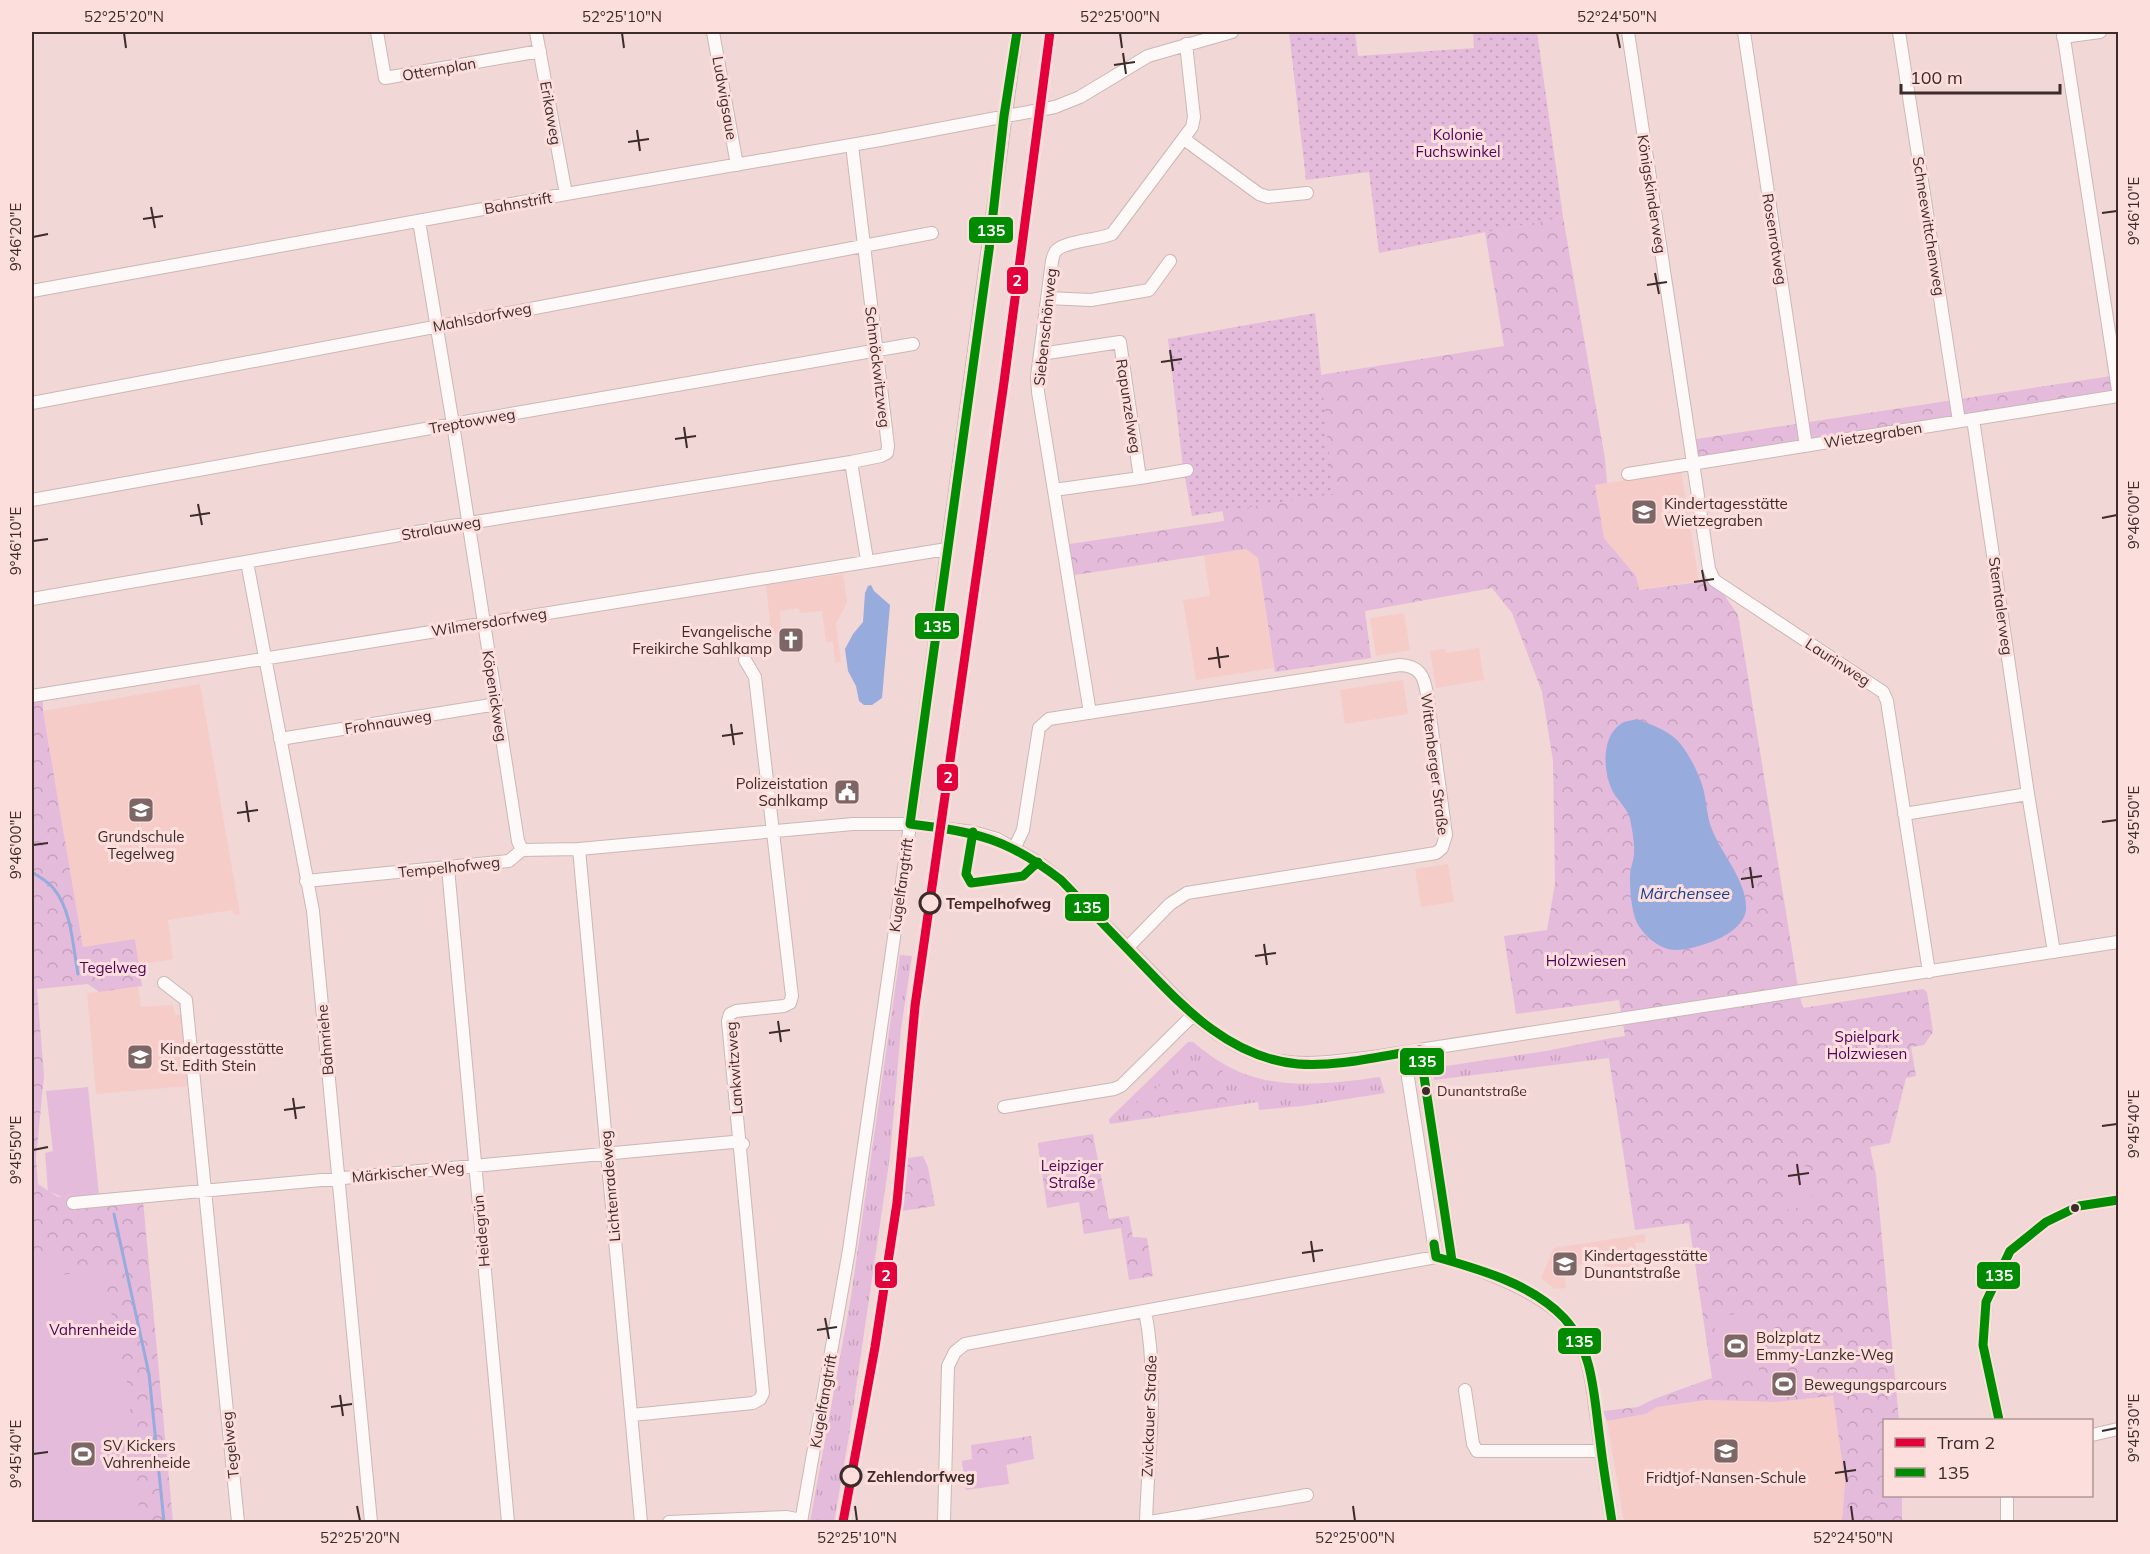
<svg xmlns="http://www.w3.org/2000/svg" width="2150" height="1554" font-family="Mulish,sans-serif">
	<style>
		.built { fill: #f6ccc9 }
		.grass { fill: url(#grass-tufts) }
		.park { fill: url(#park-crowns) }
		.garden { fill: url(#garden-dots) }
		.pitch { fill: #e5bbdc }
		.water { fill: #98abdd }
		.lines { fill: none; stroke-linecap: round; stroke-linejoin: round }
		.stream { stroke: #98abdd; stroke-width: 3 }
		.minor-casing { stroke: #cbb7b6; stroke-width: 14 }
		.minor { stroke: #fdf9f9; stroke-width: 12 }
		.bus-1-casing { stroke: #fcdfdd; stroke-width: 14 }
		.bus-1 { stroke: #008b00; stroke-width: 9 }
		.tram-1-casing { stroke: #fcdfdd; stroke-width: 14 }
		.tram-1 { stroke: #e4003a; stroke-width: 9 }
		.ticks { fill: none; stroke: #3d2b2a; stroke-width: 2 }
		.stop-dot { fill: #fcdfdd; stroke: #3d2b2a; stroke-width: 3 }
		.bus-dot { fill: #3d2b2a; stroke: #fcdfdd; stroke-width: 2 }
		.labels { text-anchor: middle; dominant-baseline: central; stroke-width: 6; stroke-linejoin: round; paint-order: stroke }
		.bus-label { font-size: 14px; fill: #3d2b2a; stroke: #fcdfdd; text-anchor: start }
		.street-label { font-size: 15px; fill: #3d2b2a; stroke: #fcdfdd }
		.park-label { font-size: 15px; fill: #4f0059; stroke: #fcdfdd }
		.poi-label { font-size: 15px; fill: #3d2b2a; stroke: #fcdfdd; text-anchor: start }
		.stop-label { font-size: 15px; font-weight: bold; fill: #3d2b2a; stroke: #fcdfdd; text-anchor: start }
		.water-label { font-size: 16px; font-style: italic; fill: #143c90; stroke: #fcdfdd }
		.line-badge { stroke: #fcdfdd; stroke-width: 2 }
		.badge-label { font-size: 16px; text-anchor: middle; font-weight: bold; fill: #fff }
		.neatline { fill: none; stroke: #3d2b2a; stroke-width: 2 }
		.ticks-label { font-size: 15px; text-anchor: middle; fill: #3d2b2a }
	</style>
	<defs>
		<pattern id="grass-tufts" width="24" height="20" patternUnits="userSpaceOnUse" patternTransform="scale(1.5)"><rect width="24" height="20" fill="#e5bbdc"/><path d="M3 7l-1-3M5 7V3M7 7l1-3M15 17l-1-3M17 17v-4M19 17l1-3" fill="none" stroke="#c5a1bd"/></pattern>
		<pattern id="park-crowns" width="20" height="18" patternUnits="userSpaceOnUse" patternTransform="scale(1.5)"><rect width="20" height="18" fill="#e5bbdc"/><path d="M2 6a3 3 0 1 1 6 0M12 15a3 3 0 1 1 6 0" fill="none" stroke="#c5a1bd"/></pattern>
		<pattern id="garden-dots" width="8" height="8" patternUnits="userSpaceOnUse" patternTransform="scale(1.5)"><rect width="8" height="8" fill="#e5bbdc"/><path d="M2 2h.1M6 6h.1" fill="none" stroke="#c5a1bd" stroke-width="1.8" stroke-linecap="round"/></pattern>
	</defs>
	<rect width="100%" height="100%" fill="#f1d7d5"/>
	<path class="built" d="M1681,471L1699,581L1638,590L1636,576L1604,538L1595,485Z
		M1246,549L1258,558L1274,668L1196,680L1183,600L1210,596L1204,555Z
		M843,574L847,602L836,624L841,662L835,663L833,642H826L822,611L800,613L799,608L780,611L781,632L770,634V621L766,585Z
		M1404,613L1410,650L1376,656L1370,618Z
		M1479,648L1484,680L1436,688L1430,651L1445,649L1446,653Z
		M1403,680L1408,714L1345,724L1340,690Z
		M200,684L240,914L234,915L232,910L168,920L173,959L139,965L135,939L83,948L43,711Z
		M1448,864L1454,902L1421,907L1415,869Z
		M138,987L141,1007L173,1005L175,1015H183L189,1086L96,1094L87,993Z
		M1645,1234L1646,1242L1635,1243L1640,1276L1607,1281L1604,1261L1563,1267L1566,1288L1555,1289L1541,1278L1554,1248Z
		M1834,1396L1845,1482L1842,1522H1624L1607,1421L1646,1414L1657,1407L1707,1400L1776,1402Z"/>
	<path class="grass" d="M900,955L912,956L901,1029L890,1156L849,1436L834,1522H810L851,1297Z
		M1606,1039L1609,1058L1434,1080L1433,1068L1546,1051Z
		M1188,1042H1193C1203,1050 1213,1058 1224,1064C1270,1092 1329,1084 1380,1077L1385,1093L1302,1106L1259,1110L1258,1102L1110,1124L1109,1119Z"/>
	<path class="park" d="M1563,217L1605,459L1607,483L1595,485L1604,538L1636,576L1639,590L1714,580L1738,615L1799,993L1803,1008L1923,989L1927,992L1933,1032L1924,1045L1911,1047L1916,1076L1906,1078L1890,1143L1870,1147L1876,1175L1899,1420H1884V1496H1902V1522H1842L1845,1482L1833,1396L1776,1402L1707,1400L1657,1407L1646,1414L1607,1421L1603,1411L1638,1407L1654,1399L1712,1378L1689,1223L1635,1230L1606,1039L1625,1036L1619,1000L1516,1014L1504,936L1547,930L1555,884L1553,761L1542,692L1512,613L1492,588L1365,611L1371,658L1275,672L1258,558L1246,549L1068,576L1063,545L1224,521L1208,400L1326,374L1504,346L1485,232Z
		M2118,375V396L1693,464L1690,440Z
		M43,699V711L83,947L135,939L142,986L99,992L88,984L37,989L44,1075L36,1159L38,1184L58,1197L142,1190L173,1522H132L32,1396V701Z
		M1194,1062L1222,1068L1227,1103L1135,1119L1133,1104Z
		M1093,1134L1109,1219L1129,1216L1133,1237L1147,1238L1153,1276L1129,1280L1121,1228L1084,1234L1079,1202L1047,1208L1038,1143Z
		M923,1156L928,1167L935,1206L902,1211L908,1158Z
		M1031,1436L1034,1459L1006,1465L966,1490L962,1461L972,1459L971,1445Z"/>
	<path class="garden" d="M1289,32H1355L1358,56L1474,48L1473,32H1537L1563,217L1379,253L1369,172L1306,180Z
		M1315,313L1333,494L1192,516L1183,467L1168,339Z"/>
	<path class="pitch" d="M88,1087L99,1195L62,1197L48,1191L45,1153L53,1151L46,1091Z
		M1081,1136L1085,1165L1042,1172L1038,1143Z
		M1806,1166L1814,1204L1788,1210L1779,1172Z
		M57,1253L62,1275L101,1268L128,1386L140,1522H32V1279L41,1256Z
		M1750,1312L1760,1375L1723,1382L1713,1317Z
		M1005,1455L1009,1484L966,1490L962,1461Z"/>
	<path class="water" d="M871,585L874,591L890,605L882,698L872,705H864L859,701L856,686L848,671L845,649L853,634L863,622L865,593L868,586Z
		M1637,719C1650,724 1667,730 1677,740C1688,751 1701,777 1704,792C1707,805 1707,819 1713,832C1723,856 1748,883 1746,910C1744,926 1725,937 1711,942C1699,946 1688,950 1675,950C1659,950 1640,933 1635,918C1631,905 1630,890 1630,877C1630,869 1633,863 1634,855C1635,844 1632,829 1630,819C1628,809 1618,801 1613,792C1603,773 1600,734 1624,722C1628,721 1633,720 1637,719Z"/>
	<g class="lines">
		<path class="stream" d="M32,872C39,877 49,882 54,889C72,911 73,948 78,974
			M114,1214L149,1374L164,1522"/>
		<defs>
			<path id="minor" d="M377,32L385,78L540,51
				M536,32L566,194
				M713,32L737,165
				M1628,32L1709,569L1714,580L1883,692L1887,701L1929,972
				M1744,32L1806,446
				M1899,32L1959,421
				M2063,32L2118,390
				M2063,37L2100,32
				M1184,139L1259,194L1268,197L1307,193
				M852,145L888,446L887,453L881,456L851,462L867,560
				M419,221L453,424L518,841L522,850
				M32,291L566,194L880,140L1055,107L1080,97L1148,56L1232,32
				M1047,298L1091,300L1149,290L1170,261
				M1041,354L1120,342L1140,478L1054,490
				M32,403L932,233
				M1973,419L2028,794L2054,952
				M1628,474L2118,396
				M1140,478L1187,470
				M32,500L453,424L913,344
				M247,562L313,911L371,1522
				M32,599L469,523L851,462
				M32,696L947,549
				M1090,713L1038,392L1037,377L1052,261C1052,261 1054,252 1055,252C1062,241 1099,240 1112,234L1192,127L1194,117L1186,44
				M280,739L497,704
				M1904,814L2028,794
				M1015,847L1023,830L1039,728L1049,719L1400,665C1420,666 1424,676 1427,694L1446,835L1442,848L1436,853L1187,893L1170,904L1127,948
				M579,849L641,1522
				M522,850L579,849L853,824H910L973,832L997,839L1038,862L1061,880L1193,1015C1262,1072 1296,1067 1380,1056L2118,942
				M448,868L508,1522
				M306,881L509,861L522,850
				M164,983L186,1000L238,1522
				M1420,1050L1452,1261
				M1404,1052L1436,1257
				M1004,1107L1114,1089L1121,1086L1193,1015
				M73,1203L733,1142L743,1144
				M1145,1311C1159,1380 1148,1453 1146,1522
				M1465,1390L1473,1444L1477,1451H1601
				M632,1415L753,1403L760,1399L763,1393L728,1021L730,1014L736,1011L784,1006L790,1003L792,996L755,677L745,660
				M1999,1420L1983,1345L1986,1302L2010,1251L2046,1222L2079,1206L2118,1200
				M2092,1435L2118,1429
				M2007,1496V1522
				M669,1522L786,1517L801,1520
				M801,1522L849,1250L907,847L1017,32
				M944,1522L948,1366L955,1352L965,1344L1436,1257C1476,1267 1552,1294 1574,1331C1592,1361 1593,1394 1598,1428C1602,1459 1607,1491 1612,1522
				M1150,1522L1307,1495"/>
		</defs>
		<use href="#minor" class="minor-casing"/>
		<use href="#minor" class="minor"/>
		<defs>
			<path id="bus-1" d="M910,824C976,832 1007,838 1061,880C1086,906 1112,933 1137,959C1182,1006 1229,1058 1298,1064C1338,1067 1380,1056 1420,1050L1452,1261
				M910,824L989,250L1004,116L1017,32
				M973,832L966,874L971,883L1023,876L1038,862
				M1434,1244L1436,1257C1479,1269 1532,1284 1564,1318C1594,1350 1594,1399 1600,1440C1603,1467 1608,1495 1612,1522
				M1999,1420L1983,1345L1986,1302L2010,1251L2046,1222L2079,1206L2118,1200"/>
		</defs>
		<use href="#bus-1" class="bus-1-casing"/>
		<use href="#bus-1" class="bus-1"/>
		<defs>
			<path id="tram-1" d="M843,1522L875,1347L897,1203L915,1006L1004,382L1050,32"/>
		</defs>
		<use href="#tram-1" class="tram-1-casing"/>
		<use href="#tram-1" class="tram-1"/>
	</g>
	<path class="ticks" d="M124,33L126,48M622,33L624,48M1120,33L1122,48M1617,33L1620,48M1123,53L1126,74M1114,65L1135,62M637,130L640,151M628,142L649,139M151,207L155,228M2102,213L2117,211M143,219L163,216M33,237L48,234M1655,273L1659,294M1647,285L1667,282M1170,350L1173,371M1161,362L1182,359M684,427L687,448M675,439L696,436M198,504L202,525M190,516L210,513M2102,518L2117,515M33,541L48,539M1702,570L1706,591M1694,582L1714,579M1217,647L1220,668M1208,659L1229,656M731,724L734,745M722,736L743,733M246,801L249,822M237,813L258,810M2102,822L2117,820M33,845L48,843M1750,867L1753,888M1741,879L1762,876M1264,944L1267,965M1255,956L1276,953M778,1021L781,1042M769,1033L790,1030M293,1098L296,1119M284,1110L305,1107M2102,1126L2117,1124M33,1150L48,1147M1797,1164L1800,1185M1788,1176L1809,1173M1311,1241L1314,1262M1302,1253L1323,1250M825,1318L829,1339M817,1330L837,1327M340,1395L343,1416M331,1407L352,1404M2102,1431L2117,1428M33,1454L48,1452M1844,1461L1847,1482M1835,1473L1856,1470M357,1506L360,1521M855,1506L857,1521M1353,1506L1355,1521M1851,1506L1853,1521"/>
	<defs>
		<symbol id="school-square" viewBox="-11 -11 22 22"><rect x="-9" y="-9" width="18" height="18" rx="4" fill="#7c6766" stroke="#fcdfdd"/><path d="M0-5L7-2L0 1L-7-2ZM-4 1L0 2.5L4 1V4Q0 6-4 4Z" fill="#fff"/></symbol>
		<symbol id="church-square" viewBox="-11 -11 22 22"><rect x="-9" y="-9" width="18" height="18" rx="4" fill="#7c6766" stroke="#fcdfdd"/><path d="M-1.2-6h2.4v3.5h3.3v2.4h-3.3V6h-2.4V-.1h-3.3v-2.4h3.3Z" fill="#fff"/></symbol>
		<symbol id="civic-square" viewBox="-11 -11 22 22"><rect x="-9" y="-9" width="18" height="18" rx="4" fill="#7c6766" stroke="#fcdfdd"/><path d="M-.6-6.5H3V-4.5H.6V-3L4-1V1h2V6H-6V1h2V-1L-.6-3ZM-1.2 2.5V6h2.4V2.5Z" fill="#fff"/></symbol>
		<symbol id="stadium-square" viewBox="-11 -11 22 22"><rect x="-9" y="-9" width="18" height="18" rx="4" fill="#7c6766" stroke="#fcdfdd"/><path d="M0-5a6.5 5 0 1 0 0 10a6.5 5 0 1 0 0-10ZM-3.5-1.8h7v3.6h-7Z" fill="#fff"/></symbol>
	</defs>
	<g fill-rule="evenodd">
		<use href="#school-square" x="1629" y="497" width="30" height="30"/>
		<use href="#church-square" x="776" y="625" width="30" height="30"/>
		<use href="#civic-square" x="832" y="777" width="30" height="30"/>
		<use href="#school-square" x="126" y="795" width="30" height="30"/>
		<use href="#school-square" x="125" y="1042" width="30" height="30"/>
		<use href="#school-square" x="1550" y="1249" width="30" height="30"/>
		<use href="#stadium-square" x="1721" y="1331" width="30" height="30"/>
		<use href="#stadium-square" x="1769" y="1369" width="30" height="30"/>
		<use href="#school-square" x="1711" y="1436" width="30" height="30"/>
		<use href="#stadium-square" x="68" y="1439" width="30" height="30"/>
	</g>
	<g class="stop-dot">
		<circle cx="930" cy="903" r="10"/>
		<circle cx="851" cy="1476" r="10"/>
	</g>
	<g class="bus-dot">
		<circle cx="1426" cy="1091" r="5"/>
		<circle cx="2075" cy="1208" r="5"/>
	</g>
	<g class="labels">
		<g class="bus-label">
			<text x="1437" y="1091">Dunantstraße</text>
		</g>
		<g class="street-label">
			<text transform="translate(439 69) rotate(-10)">Otternplan</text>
			<text transform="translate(725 98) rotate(80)">Ludwigsaue</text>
			<text transform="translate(551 113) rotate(80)">Erikaweg</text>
			<text transform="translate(1652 194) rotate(81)">Königskinderweg</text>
			<text transform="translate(518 203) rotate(-10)">Bahnstrift</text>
			<text transform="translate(1929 226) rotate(81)">Schneewittchenweg</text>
			<text transform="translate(1775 239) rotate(81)">Rosenrotweg</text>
			<text transform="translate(482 317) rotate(-11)">Mahlsdorfweg</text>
			<text transform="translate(1045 327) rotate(-84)">Siebenschönweg</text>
			<text transform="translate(878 367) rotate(83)">Schmöckwitzweg</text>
			<text transform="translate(1129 406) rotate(81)">Rapunzelweg</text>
			<text transform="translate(472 421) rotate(-10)">Treptowweg</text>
			<text transform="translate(1873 435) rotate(-9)">Wietzegraben</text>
			<text transform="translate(441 528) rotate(-10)">Stralauweg</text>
			<text transform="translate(2001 606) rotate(82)">Sterntalerweg</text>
			<text transform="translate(489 622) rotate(-9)">Wilmersdorfweg</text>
			<text transform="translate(1838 662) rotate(33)">Laurinweg</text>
			<text transform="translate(495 696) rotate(81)">Köpenickweg</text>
			<text transform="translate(388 722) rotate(-9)">Frohnauweg</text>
			<text transform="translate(1435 764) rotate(83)">Wittenberger Straße</text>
			<text transform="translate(449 867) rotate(-6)">Tempelhofweg</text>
			<text transform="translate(901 885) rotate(-82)">Kugelfangtrift</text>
			<text transform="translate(325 1040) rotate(-95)">Bahnriehe</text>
			<text transform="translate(734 1068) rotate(-94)">Lankwitzweg</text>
			<text transform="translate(408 1172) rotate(-5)">Märkischer Weg</text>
			<text transform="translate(610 1186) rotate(-95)">Lichtenradeweg</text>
			<text transform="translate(481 1231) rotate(-95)">Heidegrün</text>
			<text transform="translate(823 1401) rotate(-80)">Kugelfangtrift</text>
			<text transform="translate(1149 1416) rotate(-88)">Zwickauer Straße</text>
			<text transform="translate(230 1445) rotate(-96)">Tegelweg</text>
		</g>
		<g class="park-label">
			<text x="1458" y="134">Kolonie<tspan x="1458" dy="17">Fuchswinkel</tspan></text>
			<text x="1586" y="960">Holzwiesen</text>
			<text x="113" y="967">Tegelweg</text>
			<text x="1867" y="1036">Spielpark<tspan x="1867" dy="17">Holzwiesen</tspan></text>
			<text x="1072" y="1165">Leipziger<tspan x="1072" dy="17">Straße</tspan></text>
			<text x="93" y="1329">Vahrenheide</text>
		</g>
		<g class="poi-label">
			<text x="1664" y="503">Kindertagesstätte<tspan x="1664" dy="17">Wietzegraben</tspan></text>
			<text x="772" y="631" text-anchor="end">Evangelische<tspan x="772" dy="17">Freikirche Sahlkamp</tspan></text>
			<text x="828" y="783" text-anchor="end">Polizeistation<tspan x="828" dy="17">Sahlkamp</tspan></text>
			<text x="141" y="836" text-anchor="middle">Grundschule<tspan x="141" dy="17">Tegelweg</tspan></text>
			<text x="160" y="1048">Kindertagesstätte<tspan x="160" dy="17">St. Edith Stein</tspan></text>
			<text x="1584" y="1255">Kindertagesstätte<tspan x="1584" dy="17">Dunantstraße</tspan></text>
			<text x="1756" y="1337">Bolzplatz<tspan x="1756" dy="17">Emmy-Lanzke-Weg</tspan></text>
			<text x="1804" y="1384">Bewegungsparcours</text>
			<text x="103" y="1445">SV Kickers<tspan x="103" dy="17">Vahrenheide</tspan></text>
			<text x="1726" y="1477" text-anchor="middle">Fridtjof-Nansen-Schule</text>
		</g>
		<g class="stop-label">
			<text x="946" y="903">Tempelhofweg</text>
			<text x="867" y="1476">Zehlendorfweg</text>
		</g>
		<g class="water-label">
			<text x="1685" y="893">Märchensee</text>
		</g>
	</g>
	<g class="line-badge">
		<rect x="968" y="216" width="46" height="28" rx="6" fill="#008b00"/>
		<rect x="1006" y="266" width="23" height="29" rx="6" fill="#e4003a"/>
		<rect x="914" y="612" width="46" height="28" rx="6" fill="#008b00"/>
		<rect x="936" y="763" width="23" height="29" rx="6" fill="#e4003a"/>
		<rect x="1064" y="893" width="46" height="29" rx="6" fill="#008b00"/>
		<rect x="1399" y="1047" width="46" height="29" rx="6" fill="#008b00"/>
		<rect x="874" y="1261" width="24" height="28" rx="6" fill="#e4003a"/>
		<rect x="1976" y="1261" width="45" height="29" rx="6" fill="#008b00"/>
		<rect x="1557" y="1327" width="45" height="28" rx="6" fill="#008b00"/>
	</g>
	<g class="badge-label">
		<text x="991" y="236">135</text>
		<text x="1017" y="286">2</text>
		<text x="937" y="632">135</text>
		<text x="948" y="783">2</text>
		<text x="1087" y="913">135</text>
		<text x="1422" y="1067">135</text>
		<text x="886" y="1281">2</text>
		<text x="1999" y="1281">135</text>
		<text x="1579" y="1347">135</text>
	</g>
	<rect width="2150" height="1554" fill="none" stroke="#fcdfdd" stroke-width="66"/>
	<rect x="1883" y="1419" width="210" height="78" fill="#fcdfdd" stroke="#b09795" stroke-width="1.5"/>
	<rect x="1895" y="1438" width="30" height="9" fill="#e4003a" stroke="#b09795" stroke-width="1.5"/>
	<text x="1937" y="1449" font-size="18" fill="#3d2b2a">Tram 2</text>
	<rect x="1895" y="1468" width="30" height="9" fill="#008b00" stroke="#b09795" stroke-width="1.5"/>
	<text x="1937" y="1479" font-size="18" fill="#3d2b2a">135</text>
	<path d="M1901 84v9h159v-9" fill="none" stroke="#3d2b2a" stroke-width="3"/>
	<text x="1910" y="84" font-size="18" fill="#3d2b2a" stroke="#fcdfdd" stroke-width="4.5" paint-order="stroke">100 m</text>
	<rect x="33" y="33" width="2084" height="1488" class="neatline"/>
	<g class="ticks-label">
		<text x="124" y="22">52°25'20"N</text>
		<text x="622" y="22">52°25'10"N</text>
		<text x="1120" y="22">52°25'00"N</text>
		<text x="1617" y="22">52°24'50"N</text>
		<text transform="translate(2134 211) rotate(-90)" y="5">9°46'10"E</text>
		<text transform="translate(16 237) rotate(-90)" y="5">9°46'20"E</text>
		<text transform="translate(2134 515) rotate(-90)" y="5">9°46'00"E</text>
		<text transform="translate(16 541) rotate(-90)" y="5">9°46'10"E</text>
		<text transform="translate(2134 820) rotate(-90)" y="5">9°45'50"E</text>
		<text transform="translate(16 845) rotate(-90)" y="5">9°46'00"E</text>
		<text transform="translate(2134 1124) rotate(-90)" y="5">9°45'40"E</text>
		<text transform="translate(16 1150) rotate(-90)" y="5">9°45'50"E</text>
		<text transform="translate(2134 1428) rotate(-90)" y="5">9°45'30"E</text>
		<text transform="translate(16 1454) rotate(-90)" y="5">9°45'40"E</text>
		<text x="360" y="1543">52°25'20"N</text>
		<text x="857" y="1543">52°25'10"N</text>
		<text x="1355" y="1543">52°25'00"N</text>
		<text x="1853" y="1543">52°24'50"N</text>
	</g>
</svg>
